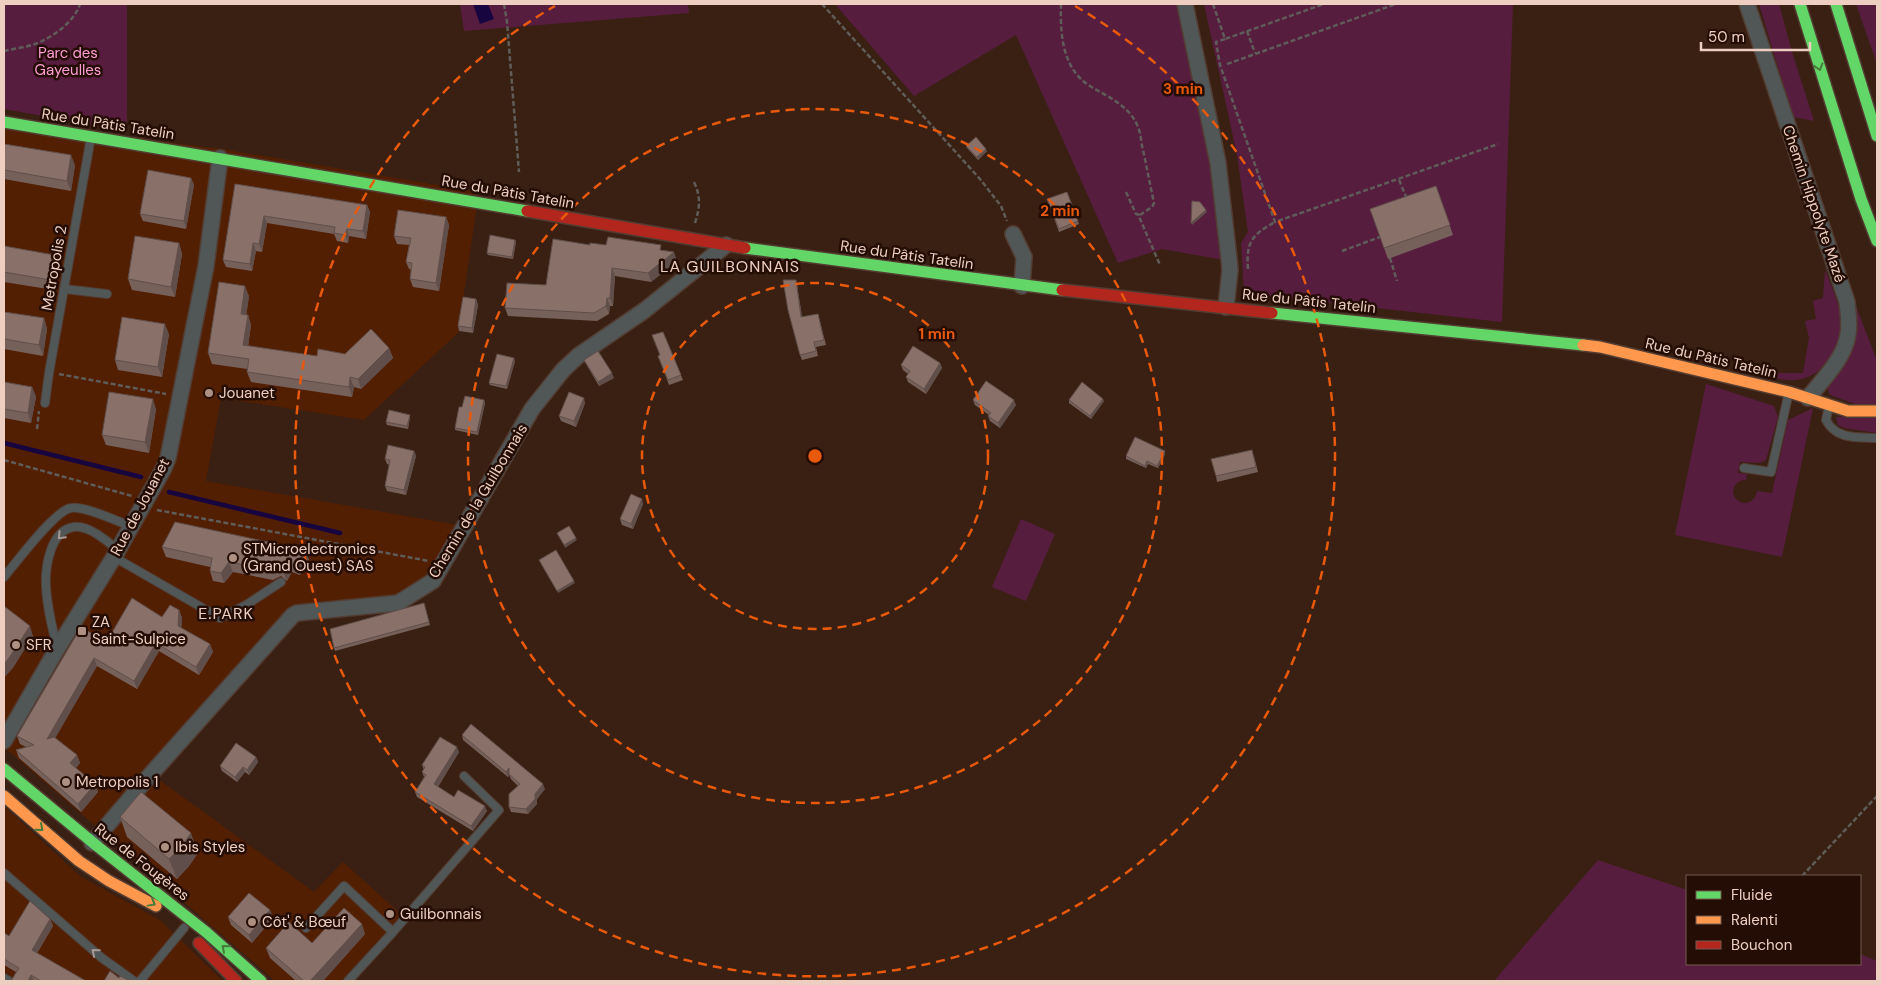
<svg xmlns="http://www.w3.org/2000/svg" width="1881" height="985" font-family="'DM Sans',sans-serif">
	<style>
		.built { fill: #521f03 }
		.green { fill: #571d3f }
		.water { fill: #17053f }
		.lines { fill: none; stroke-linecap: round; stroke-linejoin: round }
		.stream { stroke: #17053f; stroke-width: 4.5 }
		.lane-casing { stroke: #533d32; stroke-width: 10 }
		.street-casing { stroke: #533d32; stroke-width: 18 }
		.fast-casing { stroke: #533d32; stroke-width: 14 }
		.slow-casing { stroke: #533d32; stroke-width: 14 }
		.jam-casing { stroke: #533d32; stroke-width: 14 }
		.path { stroke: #5f5c59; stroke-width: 2.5; stroke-dasharray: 5 2.5; stroke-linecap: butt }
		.lane { stroke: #515657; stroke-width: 8 }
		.street { stroke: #515657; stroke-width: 15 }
		.fast { stroke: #63d668; stroke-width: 11 }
		.slow { stroke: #ff974d; stroke-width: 11 }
		.jam { stroke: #b3261e; stroke-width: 11 }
		.wall { fill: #76605a }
		.shaded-wall { fill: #604e4a }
		.building { fill: #897069; stroke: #604e4a }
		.oneway { stroke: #467c3b }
		.oneway2 { stroke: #a79891 }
		.ring { fill: none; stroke: #e8590c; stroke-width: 2.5; stroke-dasharray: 9 6 }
		.poi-dot { fill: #af9184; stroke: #230d05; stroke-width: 2 }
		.labels { text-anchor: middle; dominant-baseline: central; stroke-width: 5; stroke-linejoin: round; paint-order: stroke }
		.park-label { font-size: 15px; fill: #fe9dd6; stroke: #230d05 }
		.street-label { font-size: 15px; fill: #eecec1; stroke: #230d05 }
		.poi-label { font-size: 15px; fill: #eecec1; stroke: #230d05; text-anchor: start }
		.neighbourhood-label { font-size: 16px; letter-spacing: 1px; fill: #eecec1; stroke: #230d05 }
		.centre { fill: #e8590c; stroke: #230d05; stroke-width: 2.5 }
		.ring-label { font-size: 15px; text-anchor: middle; font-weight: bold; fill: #e8590c; stroke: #230d05; stroke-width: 5; stroke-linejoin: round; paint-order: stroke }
	</style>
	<rect width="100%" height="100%" fill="#3a2013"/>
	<path class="built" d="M4,122L222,149L479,192L458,333L364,420L221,398L206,481L464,526L433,581L398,603L297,613L151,774L314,892L343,862L402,915L341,981H275L4,747Z
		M4,806L80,876L160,920L223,981H4Z"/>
	<path class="green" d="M4,4H127V131L4,109Z
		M460,4H688L689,13L464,31Z
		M835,4H1179L1189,62L1212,156L1224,260L1162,249L1118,263L1016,35L914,96Z
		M1204,4H1513L1502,322L1244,293L1241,243L1248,232L1237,155Z
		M1759,4H1779L1792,52L1814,121L1793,117Z
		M1856,4H1877V64Z
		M1825,270C1830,283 1843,311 1841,325C1839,354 1819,383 1786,380C1777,379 1772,378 1765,373H1803L1809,338L1805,321L1816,319L1813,301L1823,298Z
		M1851,293L1877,361V405L1861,406L1830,395C1826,387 1828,382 1832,374Z
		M1706,384L1774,406L1778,417L1766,460L1760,463L1740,462L1738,473L1747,474L1746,480C1738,480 1734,484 1733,493C1737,507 1755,506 1757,491L1772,493L1788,420L1813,408L1782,557L1675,535Z
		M1877,416V433L1844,428L1838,425L1836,417Z
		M1021,519L1055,534L1026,601L992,587Z
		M1598,860L1687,890V964H1860V954L1877,961V981H1494Z"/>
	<path class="water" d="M473,4H488L494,19L480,24Z"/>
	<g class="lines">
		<path class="stream" d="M4,443L141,477
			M169,492L340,533"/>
		<defs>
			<path id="lane" d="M65,289L107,294
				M45,403L49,373L91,137
				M1829,406L1826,420C1836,440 1858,437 1877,438
				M1744,468L1771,472L1789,392
				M114,557L220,618L246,605L281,582
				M4,577C16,563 55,510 71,508C84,505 118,522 131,526
				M57,647C52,627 47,607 46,586C45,568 50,530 74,527C88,525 108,541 117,550
				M4,873L102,958L134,981
				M306,928L344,886L393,932L348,981
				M393,932L499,810L464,776
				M4,978L9,981
				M140,981L184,928"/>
			<path id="street" d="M1185,4L1218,163L1229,259L1230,270L1226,307
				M1747,4L1847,302C1848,312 1850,324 1848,334C1845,358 1823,379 1808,398
				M1013,234L1024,257L1022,286
				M4,741L57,649L114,557L164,468L168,458L206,266L220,158
				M92,843L151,774L293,615L297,613L398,603L433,581L532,409L563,370L578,356L645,310L726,245"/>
			<path id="fast" d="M1800,4L1861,199L1877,241
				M1836,4L1877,136
				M4,122L527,211
				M745,248L1062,290
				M1272,313L1583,345
				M4,769L97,846L206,932L261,981"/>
			<path id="slow" d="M1583,345L1600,347L1789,392L1848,411H1877
				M4,796L79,861L109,881L156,906"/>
			<path id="jam" d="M527,211L745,248
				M1062,290L1272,313
				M199,943L236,981"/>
		</defs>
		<use href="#lane" class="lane-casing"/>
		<use href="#street" class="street-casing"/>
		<use href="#fast" class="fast-casing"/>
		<use href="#slow" class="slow-casing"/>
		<use href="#jam" class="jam-casing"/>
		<path class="path" d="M504,4L507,22L519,172
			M822,4L980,179L1001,206L1007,221
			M1061,4C1060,33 1062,69 1090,86C1108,97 1130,106 1138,127C1141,134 1141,143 1143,150C1147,168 1150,185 1154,203L1152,207L1140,215V219L1160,265
			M1213,4L1225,39L1324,4
			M1247,31L1255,53
			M1225,39L1216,42L1220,65L1275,222L1498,144
			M4,51C16,48 31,47 42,41C57,34 75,20 80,4
			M1227,64L1396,4
			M1399,180L1407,199
			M694,182C701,197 700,207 695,223
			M1126,192L1136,214L1140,215
			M1342,251L1380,237
			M1390,258L1397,281
			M1248,269C1246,243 1251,235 1275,222
			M59,374L166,394
			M37,429L39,411
			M4,460L132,496
			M157,510L429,561
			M1802,876L1877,796"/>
		<use href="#lane" class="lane"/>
		<use href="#street" class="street"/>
		<use href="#fast" class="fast"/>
		<use href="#slow" class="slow"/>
		<use href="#jam" class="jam"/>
	</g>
	<path class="wall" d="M4,144L75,165L71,191L4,179Z
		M966,146L987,151L978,160L967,148Z
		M191,178L194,185L186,229L143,221L140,214Z
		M235,184L367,205L370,212L366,239L349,236L348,243L337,241L334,234L267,223L262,252L256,251L252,271L226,267L223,260Z
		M1436,186L1453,235L1388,259L1370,209Z
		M1067,192L1079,224L1059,232L1047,199Z
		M446,217L449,225L439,291L413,287L410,279L412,270L409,269L406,262L409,245L397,244L394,236Z
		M515,240L516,242L513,259L488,255L487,253Z
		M179,243L182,254L175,297L132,290L128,279Z
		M590,245H606L663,251L677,261L651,282L615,276L613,306H610L609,314L597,321L508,316L505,308L546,285Z
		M4,246L58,265L54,290L4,282Z
		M796,280L797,285L802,317L818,314L826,345L816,347L818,356L802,360L800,355Z
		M249,296L246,315H248L251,325L248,346L317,356L345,354L389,348L393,358L361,389L354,387L352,397L251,382L247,372V369L212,364L208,353Z
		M476,299L478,305L473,333L459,331L458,326Z
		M4,312L44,318L47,329L43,356L4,349Z
		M663,332L683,380L669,385L658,356L660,355Z
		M169,334L162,377L118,370L115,360Z
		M584,360L614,378L599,386L586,364Z
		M515,361L507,389L490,385L489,383Z
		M940,363L942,368L926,394L908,382L906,377L908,374L903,370L901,365Z
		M4,382L32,387L36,397L31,423L4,418Z
		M484,400L485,403L478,435L455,430V428Z
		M973,400L1016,405L1000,428L990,421L988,416L989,415L975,405Z
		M1069,400L1104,401L1091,419L1069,403Z
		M585,403L576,427L561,421L559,416Z
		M156,409L149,453L106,445L102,435Z
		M410,415V417L408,429L387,425L386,422Z
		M414,451L416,456L406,495L387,491L385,486L390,465L387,464L385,459Z
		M1165,454L1158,468L1148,464L1146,468L1126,459V456Z
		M1254,456L1258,472L1217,482L1216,476Z
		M643,504L633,529L622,525L620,519Z
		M162,547L305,550L309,560L300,575L292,572L287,581L281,576L273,580L233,572L224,583L213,581L210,571V567L166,557Z
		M424,603L430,625L335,651L334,648Z
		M179,610L182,618L181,628L210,644L213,652L199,675L159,651L137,689L97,666L55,738L77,755L80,763L76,768L95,784L98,792L81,812L19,758L16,750L26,747L20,744L17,736L110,636Z
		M462,735L545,789L537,799V804L528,814L511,812L509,807L518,786L511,779L509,775L508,777L463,740Z
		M459,752L438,787L454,797L487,811L473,831L417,797L415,792L424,777L422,772L424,770L422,765Z
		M256,757L258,762L249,775L245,772L237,782L222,771L220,766Z
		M120,817L198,853L189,866L177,879L127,837Z
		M270,910L273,918L252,943L231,925L228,917Z
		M50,919L53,926L37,953L86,981H11L16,972L4,965V933L9,936Z
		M365,934L323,981H296L270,958L266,948L312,943Z"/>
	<path class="shaded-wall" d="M986,149L987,151L978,160L977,157Z
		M71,155L75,165L71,191L67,181Z
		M191,178L194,185L186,229L184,221Z
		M367,205L370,212L366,239L363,231Z
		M1206,210L1207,212L1192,225L1191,223Z
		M264,216L267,223L262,252L259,244Z
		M446,217L449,225L439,291L436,283Z
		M347,229L349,236L348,243L345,235Z
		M515,240L516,242L513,259L512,257Z
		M179,243L182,254L175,297L171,287Z
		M253,243L256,251L252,271L250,264Z
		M674,252L677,261L651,282L648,273Z
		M54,255L58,265L54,290L50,280Z
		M612,268L615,276L613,306L610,298Z
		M796,280L797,285L803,322L801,317Z
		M245,286L249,296L245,324L241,314Z
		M607,298L610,306L609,314L606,306Z
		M476,299L478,305L473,333L472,328Z
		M248,315L251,325L247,355L243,345Z
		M44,318L47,329L43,356L39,345Z
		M165,324L169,334L162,377L158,367Z
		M389,348L393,358L361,389L358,379Z
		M514,358L515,361L507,389L506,386Z
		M940,363L942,368L926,394L924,389Z
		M612,373L614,378L599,386L598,382Z
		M350,377L354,387L352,397L349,387Z
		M32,387L36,397L31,423L28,413Z
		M584,398L585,403L576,427L574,421Z
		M153,399L156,409L149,453L145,442Z
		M1103,399L1104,401L1091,419L1090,416Z
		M484,400L485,403L478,435L477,432Z
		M1014,400L1016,405L1000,428L998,423Z
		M410,415V417L408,429L407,426Z
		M414,451L416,456L406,495L404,490Z
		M1165,451V454L1158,468L1157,466Z
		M1147,461L1148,464L1146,468L1145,466Z
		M642,499L643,504L633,529L631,524Z
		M576,538L577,540L565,548L564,545Z
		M305,550L309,560L300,575L296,565Z
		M229,562L233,572L224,583L221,573Z
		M288,563L292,572L287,581L283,571Z
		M574,581L575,583L558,593L557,591Z
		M179,610L182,618L181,634L178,626Z
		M30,626L33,636L13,668L4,678V664Z
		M156,643L159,651L137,689L134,681Z
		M210,644L213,652L199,675L196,667Z
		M94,658L97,666L50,747L47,739Z
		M457,747L459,752L436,789L434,784Z
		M77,755L80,763L73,771L70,763Z
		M256,757L258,762L249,775L247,770Z
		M243,767L245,772L237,782L235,777Z
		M509,768L511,773L508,777L506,772Z
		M95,784L98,792L81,812L78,804Z
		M543,784L545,789L537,799V804L528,814L526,809L535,794Z
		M485,806L487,811L473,831L471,826Z
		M191,833L198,853L189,866L177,879L169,859Z
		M270,910L273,918L252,943L249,935Z
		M50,919L53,926L35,957L32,950Z
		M362,924L365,934L323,981H310Z
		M31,975L34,981H28Z"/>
	<path class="building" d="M976,137L986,149L977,157L966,146Z
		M4,144L71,155L67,181L4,170Z
		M148,170L191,178L184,221L140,214Z
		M235,184L367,205L363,231L347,229L345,235L334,233L335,227L264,216L259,244L253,243L250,264L223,260Z
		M1436,186L1450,225L1384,248L1370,209Z
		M1067,192L1078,221L1059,229L1047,199Z
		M1192,201L1200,202L1206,210L1191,223Z
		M398,210L446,217L436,283L410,279L412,263L406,262L411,238L394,236Z
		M490,235L515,240L512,257L487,253Z
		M135,236L179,243L171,287L128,279Z
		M608,237L661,245L660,250L674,252L648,273L612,268L610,298H607L606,306L594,313L505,308L507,283L546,285L553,239L590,245V243L606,245Z
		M4,246L54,255L50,280L4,272Z
		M783,280H796L801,317L818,314L824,340L814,342L816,351L800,355L788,310Z
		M219,282L245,286L241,314L248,315L243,345L317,356L318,349L345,354L371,329L389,348L358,379L350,377L349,387L247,372L249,359L208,353Z
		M463,297L476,299L472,328L458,326Z
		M4,312L44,318L39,345L4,339Z
		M122,317L165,324L158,367L115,360Z
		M663,332L681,375L668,380L658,356L660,355L652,335Z
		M913,346L940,363L924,389L906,377L910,371L901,365Z
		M598,351L612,373L598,382L584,360Z
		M497,354L514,358L506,386L489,383Z
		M986,381L1014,400L998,423L988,416L991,413L973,400Z
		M4,382L32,387L28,413L4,409Z
		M1082,382L1103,399L1090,416L1069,400Z
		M109,392L153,399L145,442L102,435Z
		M569,392L584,398L574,421L559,416Z
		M465,396L484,400L477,432L455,428L459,407H462Z
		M389,410L410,415L407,426L386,422Z
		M1135,437L1165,451L1157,466L1147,461L1145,466L1126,456Z
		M388,445L414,451L404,490L385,486L390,460L385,459Z
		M1252,450L1256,467L1216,476L1211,459Z
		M631,494L642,499L631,524L620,519Z
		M175,522L305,550L296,565L288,563L283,571L278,567L270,570L229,562L221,573L210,571L212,558L162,547Z
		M569,526L576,538L564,545L557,533Z
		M556,550L574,581L557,591L539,560Z
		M132,598L162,617L170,605L179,610L178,626L210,644L196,667L156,643L134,681L94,658L47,739L54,737L77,755L70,763L95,784L78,804L16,750L34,745L17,736L81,627L104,641L108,635L110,636Z
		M424,603L429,622L334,648L330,629Z
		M4,606L30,626L9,658L4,664Z
		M471,724L543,784L535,794V799L526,809L509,807V794L520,784L509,774V768L506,772L462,735Z
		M440,737L457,747L434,784L454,797L458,790L485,806L471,826L415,792L426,775L422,772L425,767L422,765Z
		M236,743L256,757L247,770L243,767L235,777L220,766Z
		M141,792L191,833L182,846L169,859L120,817Z
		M249,893L270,910L249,935L228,917Z
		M30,901L50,919L32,950L86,981H41L31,975L28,981H11L19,968L4,959V933L9,936Z
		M344,908L362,924L310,981H304L266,948L289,922L312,943Z
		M110,971L119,978L120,976L130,981H104Z"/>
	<defs><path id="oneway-chevron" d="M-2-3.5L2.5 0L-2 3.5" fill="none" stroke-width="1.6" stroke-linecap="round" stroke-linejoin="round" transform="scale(1.25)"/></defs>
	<g class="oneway">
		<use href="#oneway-chevron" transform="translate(1819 67) rotate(73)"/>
		<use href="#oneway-chevron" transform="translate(40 828) rotate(41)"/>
		<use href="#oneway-chevron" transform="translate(152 903) rotate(29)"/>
		<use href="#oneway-chevron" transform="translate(225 948) rotate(-139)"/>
	</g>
	<g class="oneway2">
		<use href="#oneway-chevron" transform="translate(61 536) rotate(134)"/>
		<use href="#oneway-chevron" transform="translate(95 952) rotate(-140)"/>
	</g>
	<g class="ring">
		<circle cx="815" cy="456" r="173"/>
		<circle cx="815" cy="456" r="347"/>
		<path d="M1075 6A520 520 0 1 1 555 6"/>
	</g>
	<g class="poi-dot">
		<circle cx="209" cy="393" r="5"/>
		<circle cx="233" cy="558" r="5"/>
		<rect x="77" y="626" width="10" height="10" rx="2.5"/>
		<circle cx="16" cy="645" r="5"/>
		<circle cx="66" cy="782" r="5"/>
		<circle cx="165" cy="847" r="5"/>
		<circle cx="390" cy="914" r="5"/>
		<circle cx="252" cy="922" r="5"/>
	</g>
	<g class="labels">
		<g class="park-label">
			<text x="68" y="53">Parc des<tspan x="68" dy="17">Gayeulles</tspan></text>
		</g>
		<g class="street-label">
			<text transform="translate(108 124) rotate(9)">Rue du Pâtis Tatelin</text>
			<text transform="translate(508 192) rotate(10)">Rue du Pâtis Tatelin</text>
			<text transform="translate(1814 204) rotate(71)">Chemin Hippolyte Mazé</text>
			<text transform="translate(907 255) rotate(8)">Rue du Pâtis Tatelin</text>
			<text transform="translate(54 268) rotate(-80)">Metropolis 2</text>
			<text transform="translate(1309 301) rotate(6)">Rue du Pâtis Tatelin</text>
			<text transform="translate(1711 358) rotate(13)">Rue du Pâtis Tatelin</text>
			<text transform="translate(478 501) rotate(-59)">Chemin de la Guilbonnais</text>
			<text transform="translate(140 507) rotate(-62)">Rue de Jouanet</text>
			<text transform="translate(142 862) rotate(38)">Rue de Fougères</text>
		</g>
		<g class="poi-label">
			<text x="219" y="393">Jouanet</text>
			<text x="243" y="549">STMicroelectronics<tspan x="243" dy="17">(Grand Ouest) SAS</tspan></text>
			<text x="92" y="622">ZA<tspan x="92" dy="17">Saint-Sulpice</tspan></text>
			<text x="26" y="645">SFR</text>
			<text x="76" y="782">Metropolis 1</text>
			<text x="175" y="847">Ibis Styles</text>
			<text x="400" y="914">Guilbonnais</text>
			<text x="262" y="922">Côt' &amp; Bœuf</text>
		</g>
		<g class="neighbourhood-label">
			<text x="730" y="266">LA GUILBONNAIS</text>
			<text x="226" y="613">E.PARK</text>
		</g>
	</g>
	<circle cx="815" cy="456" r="8" class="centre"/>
	<g class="ring-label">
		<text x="1183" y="94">3 min</text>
		<text x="1060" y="216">2 min</text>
		<text x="937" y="339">1 min</text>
	</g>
	<rect width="1881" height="985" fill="none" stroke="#eecec1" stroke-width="10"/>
	<rect x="1686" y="875" width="175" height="90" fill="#230d05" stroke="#745a50"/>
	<rect x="1696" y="891" width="25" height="8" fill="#63d668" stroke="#745a50"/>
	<text x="1731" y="900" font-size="15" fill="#eecec1">Fluide</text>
	<rect x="1696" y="916" width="25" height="8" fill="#ff974d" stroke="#745a50"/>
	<text x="1731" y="925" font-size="15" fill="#eecec1">Ralenti</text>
	<rect x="1696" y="941" width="25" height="8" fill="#b3261e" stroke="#745a50"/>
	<text x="1731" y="950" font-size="15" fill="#eecec1">Bouchon</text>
	<path d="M1701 42v8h109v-8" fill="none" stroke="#eecec1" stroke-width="2.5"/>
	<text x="1708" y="42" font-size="15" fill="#eecec1" stroke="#230d05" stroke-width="4" paint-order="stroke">50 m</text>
</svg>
